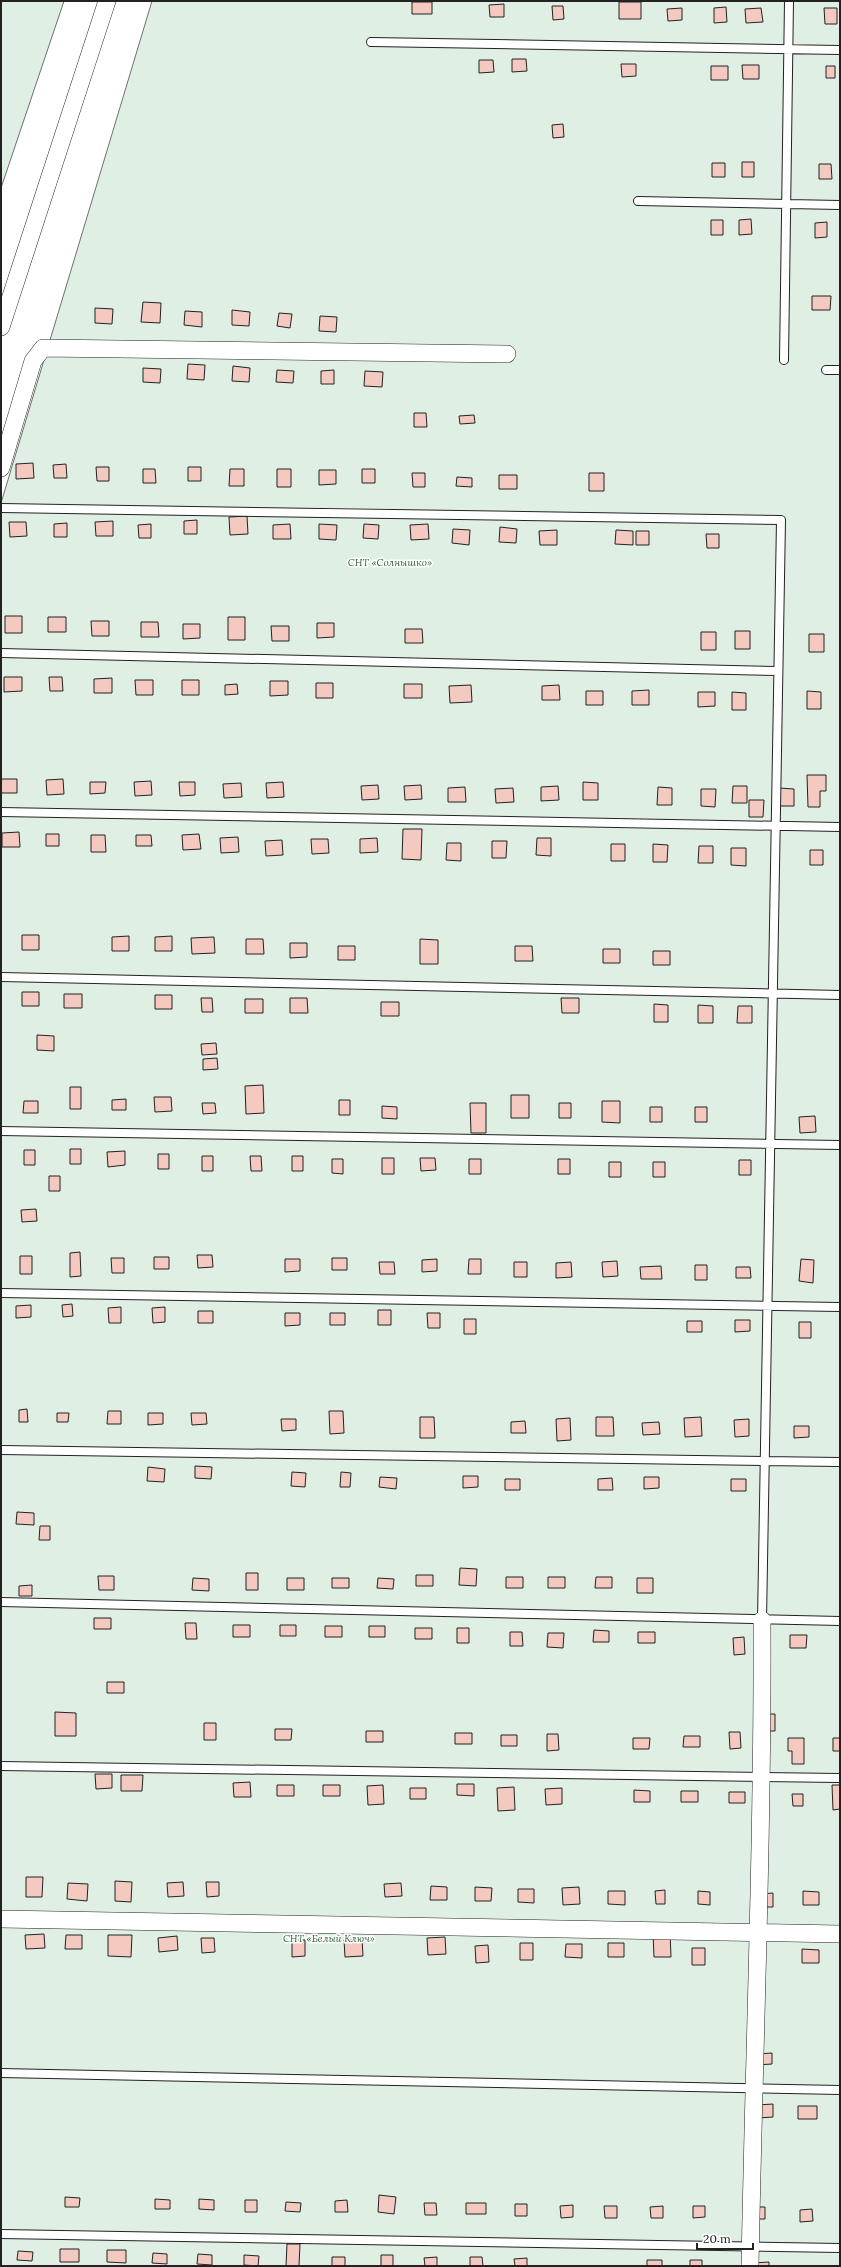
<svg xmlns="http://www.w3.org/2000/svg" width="841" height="2267" font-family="Lora,serif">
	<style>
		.green { fill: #e0efe3; stroke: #6f6f6f }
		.building { fill: #f3c9c0; stroke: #222 }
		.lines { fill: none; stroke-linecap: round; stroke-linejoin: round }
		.service-casing { stroke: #222; stroke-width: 10 }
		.minor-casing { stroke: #222; stroke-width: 18 }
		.service { stroke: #fff; stroke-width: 8 }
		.minor { stroke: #fff; stroke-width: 17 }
		.labels { text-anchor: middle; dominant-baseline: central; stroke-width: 3; stroke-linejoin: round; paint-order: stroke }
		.park-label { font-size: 10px; font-style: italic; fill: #2f5e38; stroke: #fff }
	</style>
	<rect width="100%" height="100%" fill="#fff"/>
	<path class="green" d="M1,1H64L1,188Z
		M152,1H840V2266H1V503Z"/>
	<path class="building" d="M412,2H432V14H412Z
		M619,2H641V19H619Z
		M504,4V17H490L489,5Z
		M552,6H563L564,19L553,20Z
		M726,7L727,22L714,23V8Z
		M682,8V20L668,21L667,9Z
		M761,8L763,22L746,23L745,9Z
		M824,8H837V24H825Z
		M512,59H526L527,71L512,72Z
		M479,60H493L494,72L479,73Z
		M621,64H636V76L622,77Z
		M742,65H759V79H743Z
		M711,66H728V80H711Z
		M826,66H835V78H826Z
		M563,124L564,137L553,138L552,125Z
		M742,162H754V177H742Z
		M712,163H725V177H712Z
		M819,164H831L832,179H819Z
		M751,219L752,234L739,235V220Z
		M711,220H723V235H711Z
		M827,222V237L815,238V223Z
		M812,296H831L830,310H812Z
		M143,302L161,303L160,323L141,322Z
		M95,308L113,309L112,324L95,323Z
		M232,310L250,312L249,326L232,325Z
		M185,311L202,312V327L184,325Z
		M279,313L292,314L290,328L277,326Z
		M320,316L337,317L336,332L319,331Z
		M188,364L205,365L204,380L187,379Z
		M233,366L250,368L249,382L232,381Z
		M143,368L161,369L160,383L143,382Z
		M277,370L294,371L293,383L276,382Z
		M334,370V384H321V371Z
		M365,371L383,372L382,387L364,386Z
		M414,413H426L427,427H414Z
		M474,415L475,423L460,424L459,416Z
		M33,463L34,478L16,479V464Z
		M66,464L67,478H54L53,465Z
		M96,467H109V481H97Z
		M188,467H201V481H188Z
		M143,469H155L156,483H143Z
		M230,469H244V486H229Z
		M277,469H291V487H277Z
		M362,469H375V483H362Z
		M319,470H336V484L319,485Z
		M412,473H425V487H413Z
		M589,473H604V491H589Z
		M499,475H517V489H499Z
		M457,477L472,478V487L456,486Z
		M247,516L248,534L230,535L229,517Z
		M197,520V534H184V521Z
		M113,521V536H96L95,522Z
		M9,522H26L27,536L10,537Z
		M67,523V537H54V524Z
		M151,524V538H139L138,525Z
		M290,524L291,539H273V525Z
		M319,524L337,525L336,540L319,539Z
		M364,524L379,525L378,539L363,538Z
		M428,524L429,539L411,540L410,525Z
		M500,527L517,529L516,543L499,542Z
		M453,529L470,530L469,545L452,543Z
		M557,530V545H540L539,531Z
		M616,530L633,531V545L615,544Z
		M636,531H649V545H636Z
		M706,534H719V548H707Z
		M5,616H22V633H5Z
		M48,617H66V632H48Z
		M228,617H245V640H228Z
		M91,621H109V636H92Z
		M141,622H158L159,637H141Z
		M317,623H334V637L317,638Z
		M183,624H200V638L183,639Z
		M271,626H289V641H272Z
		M405,629H422L423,643H405Z
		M735,631H750V649H735Z
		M701,632H716V650H701Z
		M809,634H824V652H809Z
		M4,677H22V691L4,692Z
		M49,677H62L63,691H50Z
		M112,678V693H94V679Z
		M135,680H153V695H136Z
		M182,680H199V695H182Z
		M270,681H288V695L270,696Z
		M316,683H333V698H316Z
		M237,684L238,694L225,695V685Z
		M404,684H422V698H404Z
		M471,685L472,702L450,703L449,686Z
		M559,685L560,700H542V686Z
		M649,690V705H632V691Z
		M586,691H603V705H586Z
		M807,691L821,692V709H807Z
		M698,692H715V706L698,707Z
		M732,692L746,693V710H732Z
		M807,775H826V791H820V807H808Z
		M1,779H17V793H1Z
		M63,779L64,794L47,795L46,780Z
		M151,781L152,795L135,796L134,782Z
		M90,782H106L105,793L90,794Z
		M179,782H195V795L180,796Z
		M283,782L284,797L267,798L266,783Z
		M583,782L598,783V800H583Z
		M241,783L242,797L224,798L223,784Z
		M378,785L379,799L362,800L361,786Z
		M421,785L422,799L405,800L404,786Z
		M558,786L559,800L541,801V787Z
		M733,786H747V803H732Z
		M465,787L466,802H448V788Z
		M658,787L672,788V805H657Z
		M513,788L514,802L496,803L495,789Z
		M779,788L794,789V806H779Z
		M701,789H716L715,807L701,806Z
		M749,800H764L763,817H749Z
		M403,829H422L421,860L402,859Z
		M19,832L20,847H2V833Z
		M46,834H59V846H46Z
		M199,834L201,849L183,850L182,835Z
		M91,835H105L106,852H91Z
		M136,835H151L152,846H136Z
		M238,837L239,852L221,853L220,838Z
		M377,838L378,852L360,853V839Z
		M537,838H551V856L536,855Z
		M311,839H328L329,853L312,854Z
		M282,840L283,855L266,856L265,841Z
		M492,841H507L506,858H492Z
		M447,843H461V861L446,860Z
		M611,844H625V861H611Z
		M653,844L668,845L667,862H653Z
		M699,846H713V863H698Z
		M731,848H746V866L731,865Z
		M810,850H823V865H810Z
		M22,935H39V950H22Z
		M129,936V951H112V937Z
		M172,936V951H155V937Z
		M214,937L215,953L192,954L191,938Z
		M246,939H263L264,954H246Z
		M420,939L438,940V964H420Z
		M290,943H307V957L290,958Z
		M338,946H355V960H338Z
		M515,946H532L533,961H515Z
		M603,949H620V963H603Z
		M653,951H670V965H653Z
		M22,992H39V1006H22Z
		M64,994H82V1008H64Z
		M155,995H172V1009H155Z
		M201,998H212L213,1012H202Z
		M290,998H307L308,1013H290Z
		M561,998H579V1013H562Z
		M245,999H263V1013H245Z
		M381,1002H399V1016H381Z
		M654,1004L668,1005V1022H654Z
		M698,1005L713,1006V1023H698Z
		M738,1006H752V1023H737Z
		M37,1035L54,1036V1051L37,1050Z
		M216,1043L217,1054L202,1055L201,1044Z
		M217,1058L218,1069L203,1070V1059Z
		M263,1085L264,1113L246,1114L245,1086Z
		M70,1087H81V1109H70Z
		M511,1095H529V1118H511Z
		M154,1097H171L172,1111L155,1112Z
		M126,1099V1110H112V1100Z
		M339,1100H350V1115H339Z
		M24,1101H38V1113H23Z
		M602,1101H620V1123L602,1122Z
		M202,1103H215L216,1113L203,1114Z
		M470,1103H486V1133H471Z
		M559,1103H571V1118H559Z
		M382,1106L397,1107V1119L382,1118Z
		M650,1107H662V1122H650Z
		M695,1107H707V1122H695Z
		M815,1116L816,1132L800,1133L799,1117Z
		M70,1149H81V1164H70Z
		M24,1150H35V1165H24Z
		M125,1151V1165L108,1167L107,1152Z
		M158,1154H169V1169H158Z
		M202,1156H213V1171H202Z
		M250,1156H261L262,1171H251Z
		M292,1156H303V1171H292Z
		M382,1158H394V1174H382Z
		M420,1158H435L436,1170L421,1171Z
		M332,1159H343V1174L332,1173Z
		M469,1159H481V1174H469Z
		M558,1159H570V1174H558Z
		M739,1160H751V1175H739Z
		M609,1162H621V1177H609Z
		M653,1162H665V1177H653Z
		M49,1176H60V1191H49Z
		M36,1209L37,1221L22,1222L21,1210Z
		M80,1252L81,1276L70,1277V1253Z
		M197,1255H212L213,1267L198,1268Z
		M20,1256H32V1274H20Z
		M154,1257H169V1269H154Z
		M111,1258H124V1273H112Z
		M332,1258H347V1270H332Z
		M285,1259H300V1271L285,1272Z
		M437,1259V1271L422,1272V1260Z
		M469,1259H481V1274H468Z
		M801,1259L814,1260L813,1283L799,1281Z
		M617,1261L618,1276L603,1277L602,1262Z
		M379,1262H394L395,1274H380Z
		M514,1262H527V1277H514Z
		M571,1262L572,1277L556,1278V1263Z
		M695,1265H707V1280H695Z
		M661,1266L662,1279H641L640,1267Z
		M736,1267H750L751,1278H736Z
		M72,1304L73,1316L63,1317L62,1305Z
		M31,1305V1317L16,1318V1306Z
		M121,1307V1323H109L108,1308Z
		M165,1307V1322L153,1323L152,1308Z
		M378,1310H391V1325H378Z
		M198,1311H213V1323H198Z
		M285,1313H300V1325L285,1326Z
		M330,1313H345V1325H330Z
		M427,1313H440V1328H428Z
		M464,1319H476V1334H464Z
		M735,1320H750V1331L735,1332Z
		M687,1321H702V1332H687Z
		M799,1322H811V1338H799Z
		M27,1409L28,1422H19V1410Z
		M108,1411H121V1424H107Z
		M329,1411H343L344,1433L330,1434Z
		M57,1413H69L68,1422H57Z
		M148,1413H163V1424L148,1425Z
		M191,1413H206L207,1424L192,1425Z
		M420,1417H434L435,1438H420Z
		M596,1417H613L614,1436H596Z
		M701,1417L702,1436L685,1437L684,1418Z
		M570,1418L571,1440L557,1441L556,1419Z
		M281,1419H296V1430L282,1431Z
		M749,1419V1436L735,1437L734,1420Z
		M525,1421L526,1433H511V1422Z
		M659,1422L660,1434L643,1435L642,1423Z
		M794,1426H809V1437L794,1438Z
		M195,1466L212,1467L211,1479L195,1478Z
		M148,1467L165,1469L164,1482L147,1481Z
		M292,1472L306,1473L305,1487L291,1486Z
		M341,1472L351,1473L350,1487H340Z
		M463,1476H478V1487L463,1488Z
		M380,1477L397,1478L396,1489L379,1487Z
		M644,1477H659V1488L644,1489Z
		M612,1478L613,1490H598V1479Z
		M505,1479H520V1490H505Z
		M731,1479H746V1491H731Z
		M17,1512L34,1513V1525L16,1524Z
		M40,1526H50V1540H39Z
		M460,1568L477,1569L476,1586L459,1585Z
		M246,1573H258V1590H246Z
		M416,1575H433V1586H416Z
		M98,1576H114V1590H99Z
		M506,1577H523V1588H506Z
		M548,1577H565V1588H548Z
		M596,1577H612V1588H595Z
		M193,1578L209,1579V1591L192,1590Z
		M287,1578H304V1590H287Z
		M332,1578H349V1588H332Z
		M378,1578L394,1579L393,1589L377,1588Z
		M637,1578H653V1593H637Z
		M32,1585V1596H19V1586Z
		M94,1618H111V1629H94Z
		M185,1623H196L197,1639H186Z
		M233,1625H250V1637H233Z
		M280,1625H296V1636H280Z
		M325,1626H342V1637H325Z
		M369,1626H385V1637H369Z
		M415,1628H432V1639H415Z
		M457,1628H469V1643H457Z
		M594,1630L609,1631V1642H593Z
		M510,1632H522L523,1646H510Z
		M638,1632H655V1643H638Z
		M548,1633H564L563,1648L547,1647Z
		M790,1635H807L806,1648H790Z
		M744,1637L745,1654L734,1655L733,1638Z
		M107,1682H124V1693H107Z
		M55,1712L76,1713V1736H55Z
		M764,1714H775V1731H764Z
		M204,1723H216V1740H204Z
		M275,1729H292L291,1740H275Z
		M366,1731H383V1742H366Z
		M729,1732H740L741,1748L730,1749Z
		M455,1733H472V1744H455Z
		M547,1734H558L559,1750L547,1751Z
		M501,1735H517V1746H501Z
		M684,1736H700V1747H683Z
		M633,1738H650L649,1749H633Z
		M788,1738H804V1764H792V1751H788Z
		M833,1738H840V1751H833Z
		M95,1774H112V1788L96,1789Z
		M121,1775H143L142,1791H121Z
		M250,1782L251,1797H234L233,1783Z
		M457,1784H474V1796L457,1795Z
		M277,1785H294V1796H277Z
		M323,1785H340V1796H323Z
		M383,1785L384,1804L368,1805L367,1786Z
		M832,1785H840V1809L833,1810Z
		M514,1787L515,1810L498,1811L497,1788Z
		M410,1788H426V1799H410Z
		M562,1788V1804L546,1805L545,1789Z
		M634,1790L650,1791V1802H634Z
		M681,1791H698V1802H681Z
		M729,1792H745V1803H729Z
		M792,1794H803V1806H793Z
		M26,1877H43L42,1897H26Z
		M115,1881L132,1882L131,1902L115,1901Z
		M183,1882L184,1896L168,1897L167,1883Z
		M206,1882H219V1896L207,1897Z
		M68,1883L88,1884L87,1901L67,1899Z
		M401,1883L402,1896L385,1897L384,1884Z
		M431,1886L447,1887V1900H430Z
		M475,1887L492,1888L491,1901H475Z
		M579,1887L580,1904L563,1905L562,1888Z
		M518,1889H534V1903L518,1902Z
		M665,1890V1904H656L655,1891Z
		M608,1891H625V1905L608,1904Z
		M698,1891L710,1892V1905L698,1904Z
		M803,1891L819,1892V1905H803Z
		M773,1893V1907H761V1894Z
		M670,1932L671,1957H654L653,1933Z
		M44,1934L45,1948L26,1949L25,1935Z
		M66,1935H82V1949H65Z
		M108,1935H132L131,1957L108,1956Z
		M177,1936L178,1950L159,1952L158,1938Z
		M445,1937L446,1954L428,1955L427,1938Z
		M201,1938H214L215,1952L202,1953Z
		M362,1939L363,1956L345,1957L344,1940Z
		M292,1940H305V1956L292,1957Z
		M520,1943H533V1960H520Z
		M608,1943H624V1957H608Z
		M566,1944H582V1958L565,1957Z
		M488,1945L489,1962L476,1963L475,1946Z
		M692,1948H705V1965H692Z
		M802,1949L819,1950V1963H802Z
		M772,2053V2064L757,2065V2054Z
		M773,2104V2117L758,2118L757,2105Z
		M798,2106H817V2119H798Z
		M379,2195L396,2197L394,2214L378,2212Z
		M65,2197L80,2198L79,2207H65Z
		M155,2199L170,2200V2209H155Z
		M199,2199L214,2200V2210L199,2209Z
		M245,2200H257V2212H245Z
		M347,2200L348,2212H335V2201Z
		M286,2202L301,2203L300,2212L285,2211Z
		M424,2203H436L437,2215H425Z
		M466,2203H486V2214H466Z
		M515,2204H527V2216H515Z
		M573,2205V2217L561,2218L560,2206Z
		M604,2206H617V2218H605Z
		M663,2206V2218H651L650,2207Z
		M693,2206H705V2217L693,2218Z
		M753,2207H765V2219H753Z
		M812,2209L813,2221L800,2222V2210Z
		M287,2244H300L299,2266H286Z
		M60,2249H79V2262H60Z
		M107,2250H126V2263L107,2262Z
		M18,2251L33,2252L32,2261L17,2260Z
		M153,2253L167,2254V2264L152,2263Z
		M198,2254L212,2255V2265L197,2264Z
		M244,2255L259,2256L258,2266L244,2265Z
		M381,2255H393V2266H381Z
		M332,2257H345V2266H332Z
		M437,2257V2266H425L424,2258Z
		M470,2257H482L483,2266H470Z
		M527,2258V2266H515L514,2259Z
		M647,2260H662V2266H647Z
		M690,2260H702V2266H690Z
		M769,2262V2266H753V2263Z"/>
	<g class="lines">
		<defs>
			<path id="service" d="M371,42L840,50
				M638,201L840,205
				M784,360L789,1
				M826,370H840
				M1,508L781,520L762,1620
				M1,653L778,671
				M1,812L840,827
				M1,977L840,995
				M1,1131L840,1145
				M1,1293L840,1307
				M1,1450L840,1462
				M1,1602L840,1621
				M1,1766L840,1778
				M1,2073L840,2090
				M1,2234L840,2248"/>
			<path id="minor" d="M1,327L107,1
				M1,468L33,361L43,348L507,354
				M1,1919L840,1934
				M750,2266C754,2051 763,1835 762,1620"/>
		</defs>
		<use href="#service" class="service-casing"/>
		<use href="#minor" class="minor-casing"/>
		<use href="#service" class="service"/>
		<use href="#minor" class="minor"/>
	</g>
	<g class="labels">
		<g class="park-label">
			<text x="390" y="562">СНТ «Солнышко»</text>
			<text x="329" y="1938">СНТ «Белый Ключ»</text>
		</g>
	</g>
	<rect width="841" height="2267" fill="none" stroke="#222222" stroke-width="4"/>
	<path d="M697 2243v6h56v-6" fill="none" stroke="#222222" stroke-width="2"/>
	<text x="703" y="2243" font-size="12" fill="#222222" stroke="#ffffff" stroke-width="3" paint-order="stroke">20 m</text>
</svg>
